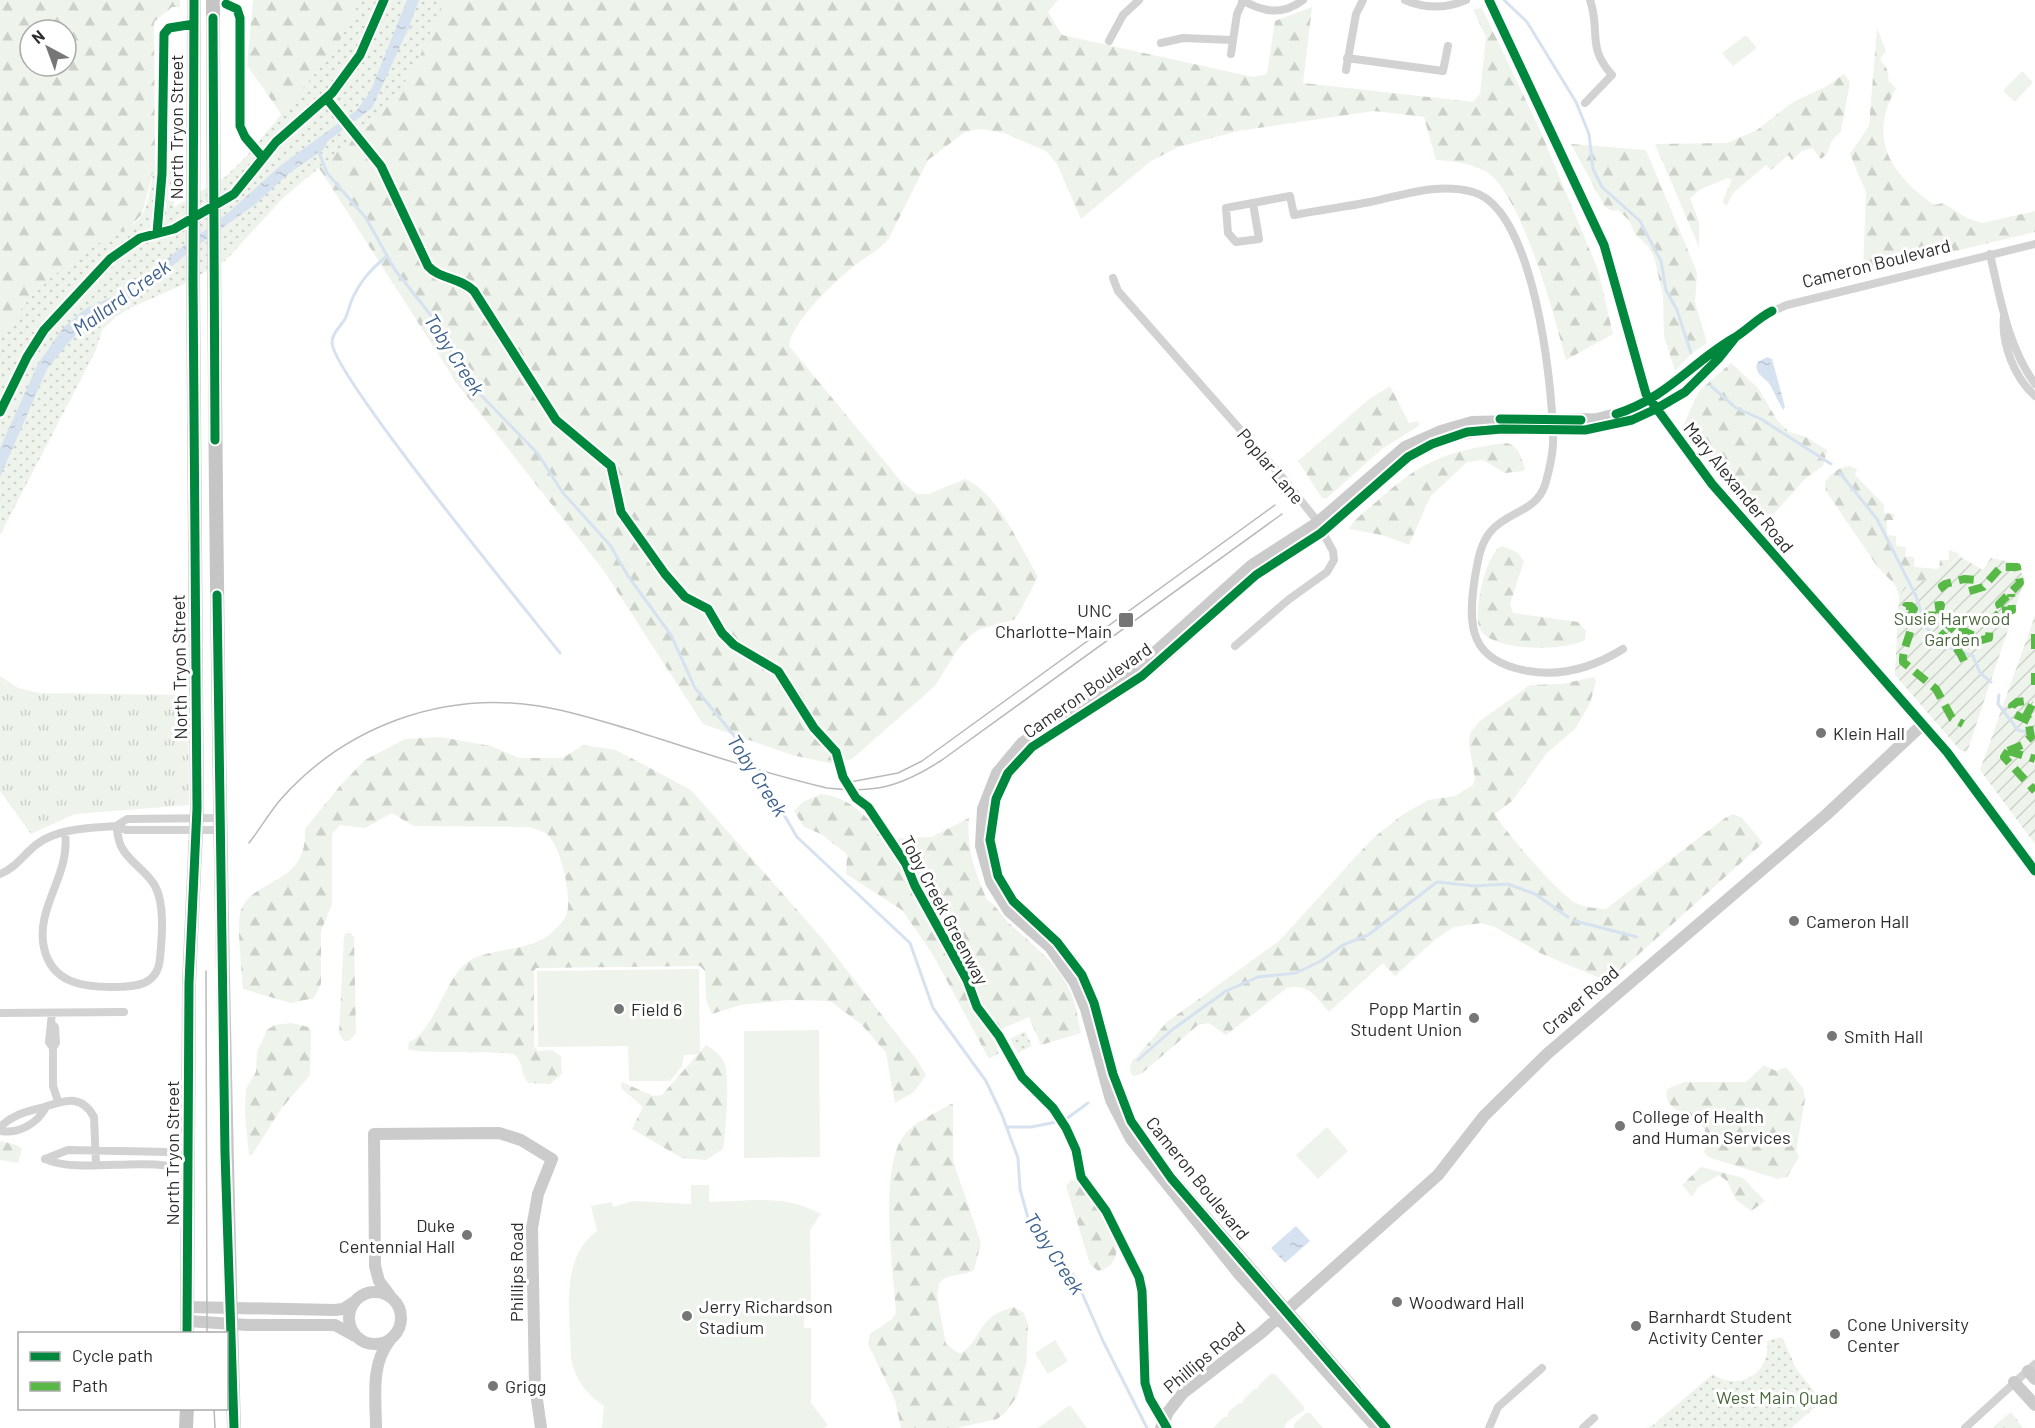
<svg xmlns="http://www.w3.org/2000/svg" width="2035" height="1428" font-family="Barlow,sans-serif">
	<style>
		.grass { fill: url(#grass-tufts) }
		.forest { fill: url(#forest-firs); fill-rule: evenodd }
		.park { fill: url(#park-dots) }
		.garden { fill: url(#garden-furrows) }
		.pitch { fill: #eef3eb }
		.water { fill: url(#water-ripples) }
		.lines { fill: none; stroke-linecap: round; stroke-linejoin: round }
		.stream { stroke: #d7e2f0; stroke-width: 3 }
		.street { stroke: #d2d2d2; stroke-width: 8 }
		.secondary { stroke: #cbcbcb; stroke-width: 12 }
		.primary { stroke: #c5c5c5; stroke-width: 14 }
		.tram { stroke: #b9b9b9; stroke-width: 1.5 }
		.quiet { stroke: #58b947; stroke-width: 8; stroke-dasharray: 15 8; stroke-linecap: butt }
		.cycleway-casing { stroke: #fff; stroke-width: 13 }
		.cycleway { stroke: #00873e; stroke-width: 9 }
		.poi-dot { fill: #767676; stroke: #fff; stroke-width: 2 }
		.labels { text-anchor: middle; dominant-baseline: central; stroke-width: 6; stroke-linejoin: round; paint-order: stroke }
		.street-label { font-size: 18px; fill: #2d2d2d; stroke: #fff }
		.poi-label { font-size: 18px; fill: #2d2d2d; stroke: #fff; text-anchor: start }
		.park-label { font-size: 18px; fill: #49673b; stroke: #fff }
		.water-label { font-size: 20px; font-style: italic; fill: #3d618d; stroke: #fff }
	</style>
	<defs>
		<pattern id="grass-tufts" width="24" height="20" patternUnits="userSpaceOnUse" patternTransform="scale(1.5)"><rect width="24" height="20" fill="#eef3eb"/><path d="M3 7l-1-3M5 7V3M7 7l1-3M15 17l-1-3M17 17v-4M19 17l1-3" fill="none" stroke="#ccd1ca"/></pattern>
		<pattern id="forest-firs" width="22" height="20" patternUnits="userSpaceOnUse" patternTransform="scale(1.5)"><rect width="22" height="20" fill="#eef3eb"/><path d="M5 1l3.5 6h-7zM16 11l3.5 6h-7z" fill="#ccd1ca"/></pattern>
		<pattern id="park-dots" width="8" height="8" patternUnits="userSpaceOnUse" patternTransform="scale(1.5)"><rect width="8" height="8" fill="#eef3eb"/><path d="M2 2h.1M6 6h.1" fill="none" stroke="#ccd1ca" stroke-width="1.8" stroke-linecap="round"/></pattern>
		<pattern id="garden-furrows" width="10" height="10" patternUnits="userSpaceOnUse" patternTransform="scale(1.5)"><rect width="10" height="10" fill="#eef3eb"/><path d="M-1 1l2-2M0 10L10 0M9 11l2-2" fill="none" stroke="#ccd1ca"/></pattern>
		<pattern id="water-ripples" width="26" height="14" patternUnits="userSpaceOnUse" patternTransform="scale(1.5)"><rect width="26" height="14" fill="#d7e2f0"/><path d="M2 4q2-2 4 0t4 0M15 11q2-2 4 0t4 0" fill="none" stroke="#b9c2ce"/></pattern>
	</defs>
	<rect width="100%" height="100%" fill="#fff"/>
	<path class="grass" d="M0,676L18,688L39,693L188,695L189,805L75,814L31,834L0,791Z"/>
	<path class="forest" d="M0,0H180V7H172L154,22L155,165L142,214L124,233L0,473ZM30,30H66V66H30Z
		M253,0H1058L1048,12L1062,35L1253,77L1267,74L1275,21L1312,7L1303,83L1473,102L1480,94L1486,37L1473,9L1482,8L1541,132L1598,270L1613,334L1566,360C1555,319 1522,192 1485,171C1469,163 1454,161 1436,160L1424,117L1374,111L1238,131L1178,147L1151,161L1081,219L1057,164L1046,151L1004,133L980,129L965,132L928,160L888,240C876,253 861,259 848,271C831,285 790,325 789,346L900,480L917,494H929L965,479C998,493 1020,547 1038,577L1018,615L1013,620L980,629L971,635L957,650L935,686L852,759L833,764L792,755L703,724L604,571L458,385L323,174L247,65Z
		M1877,28L1886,51L1880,59L1887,69L1889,82L1896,88C1867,140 1891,174 1934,205L1943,203L1967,218L1982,223L2035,211V232L1863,273L1866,192L1850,154L1869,126Z
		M1844,74L1850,82L1841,131L1831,142L1827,154L1821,159L1812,148L1802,151L1792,160L1788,155L1771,170L1766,165L1733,193L1727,205L1724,204L1723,200L1732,180L1728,178L1701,189L1690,198L1699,222V247L1655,144L1727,143L1757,130L1793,102L1827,86Z
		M1571,144L1646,150L1697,272L1695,302L1707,343L1692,353L1675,371L1664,336L1663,295L1654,257L1648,246L1635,234L1629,220L1618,210L1613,211L1605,207Z
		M1731,363L1758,388L1777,420L1789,432L1806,437L1827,450L1823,466L1806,478L1772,516C1740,513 1701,451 1683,426L1699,391Z
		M1390,386L1409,423L1418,421L1420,425L1382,449L1327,498H1322L1298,461L1368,400Z
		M1505,443C1518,444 1521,457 1525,468L1523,471L1505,473L1483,460L1467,462L1430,497L1409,545L1382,535L1349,529C1354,519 1366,511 1375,503C1420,462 1445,451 1505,443Z
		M1850,466L1857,469L1855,475L1884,505V513L1894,514L1893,520H1887V535L1896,536V546L1906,547L1905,557H1914V567L1939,569L1940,560H1949V550L1960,554L1943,572L1906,588L1899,596L1896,586L1877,566L1826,491L1825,482C1832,473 1838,467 1850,466Z
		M1502,546L1517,552L1524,561L1510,604L1513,613L1578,622L1586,631L1585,640C1564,651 1497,652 1481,631C1471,618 1486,551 1502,546Z
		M1594,677L1596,682L1590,703L1576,728L1547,753L1512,801L1495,814C1503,830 1559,893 1574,902C1584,908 1596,908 1606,909L1725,818L1733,814L1742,818L1763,843L1629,963L1607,981L1540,953L1495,927L1481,923L1454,927L1436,939L1395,976L1383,963L1329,1012C1316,997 1309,983 1287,988L1226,1035L1209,1023L1198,1025L1141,1074L1133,1076L1130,1071L1131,1063L1167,1022L1279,941L1372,839L1402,815L1428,800L1455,796L1473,785L1475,779L1469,744L1470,733L1480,721L1530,685L1562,684Z
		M440,737L491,746L519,758H563L583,745L616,750L691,790L821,937L917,1060L926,1075L914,1092L895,1103L886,1053L861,1024L830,1001L789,1000L740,1005L712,1014L706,1000L705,971L700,966L536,968L534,971V1046L538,1051L552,1050L561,1056L562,1074L550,1084L529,1083C520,1075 524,1062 514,1054C493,1051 417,1054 408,1049L409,1042C431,1034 444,986 461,968C479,947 524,953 546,937C553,932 566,920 567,913C572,895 561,847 547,834C543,831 535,829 530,827L413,826L392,813L365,828L340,825L332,834V904L321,931V984L314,998L291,1003L243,989C242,972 236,923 241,910C254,877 308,886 305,829L339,787L365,760L405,739Z
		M821,794C851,798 867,815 883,839L932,837L969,818C966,848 975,872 987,900C996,905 1001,915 1009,923C1032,945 1061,965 1072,996C1077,1008 1078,1021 1081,1033L1041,1045L1029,1017L1004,1028L993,1038L999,1053L989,1059L932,953L902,910L846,874L847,854L821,834L804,827L794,811L803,802Z
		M347,933H351L354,938L356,1033L349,1041H344L339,1034L344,936Z
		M291,1023L308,1027L311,1031L310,1075L281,1109L252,1155H249L245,1114L246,1089L256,1072L257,1052L267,1030L275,1025Z
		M706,1045C715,1050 725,1058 726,1069C729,1088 726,1130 723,1149L706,1160L682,1158L632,1129L643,1107L621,1088L622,1082L653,1096L662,1095Z
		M1764,1065L1776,1071L1786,1067L1803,1088L1805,1099L1796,1151L1799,1157L1787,1177L1778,1179L1708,1157L1704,1152C1720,1109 1660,1121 1667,1089L1685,1082H1746Z
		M953,1103V1161L981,1243L974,1270C963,1277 947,1272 939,1284L937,1296L946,1344L960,1354C986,1336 975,1317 1014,1307L1024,1313L1028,1325L1026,1364L1017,1396L1006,1412L997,1419L957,1428H901L895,1400L868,1344L870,1334L892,1319L896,1313C893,1270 880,1176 901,1140C911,1122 937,1113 953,1103Z
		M0,1141L17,1145L22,1149L18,1163L0,1160Z
		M1701,1167L1743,1178L1765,1201L1751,1211L1736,1200L1727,1181L1719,1175L1698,1187L1692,1197L1682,1185Z
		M1071,1180C1087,1180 1146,1260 1098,1271L1090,1264L1066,1186Z
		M2011,1412L2023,1428H1992Z"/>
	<path class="park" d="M360,0H444L420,56L403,85L378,118L283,198L226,260L180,286L128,309L116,317L102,330L96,350L0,535V342C22,298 63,265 104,240C116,232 134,228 142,215C150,202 151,180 155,165H173L174,207L225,177L244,159L330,56L350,23Z
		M1025,1031L1032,1046L1018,1053L1010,1039Z
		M1782,1337L1797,1370L1822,1401L1791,1428H1645L1652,1426L1713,1374C1739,1393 1772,1372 1767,1341Z"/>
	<path class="garden" d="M1959,556L1983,570L1991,558L2016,563L2025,579L1967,752L1960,750L1895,675L1899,596L1906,588L1943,572Z
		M2035,616V844L1980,770Z"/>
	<path class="pitch" d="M1746,35L1757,48L1733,66L1722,53Z
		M2022,71L2033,82L2015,102L2003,91Z
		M699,969L700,1054L684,1055L682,1066L670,1081H629L628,1046L538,1047L537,971Z
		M819,1030L820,1157L744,1158V1031Z
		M1327,1127L1348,1151L1318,1179L1296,1155Z
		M691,1185H709V1202C748,1202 782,1193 821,1214L810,1230L811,1304H804V1328H811V1403L828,1425L824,1428H602L604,1406C586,1394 575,1380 571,1358C571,1316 558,1260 597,1231L591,1206L612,1202L613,1207L633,1201L691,1204Z
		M1055,1340L1068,1361L1048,1374L1035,1353Z
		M1271,1374H1275L1304,1407V1410L1287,1422L1284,1428H1213L1224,1417H1228V1412L1239,1403H1243L1244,1399L1254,1389H1258L1259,1385Z
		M1070,1405L1087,1428H1038Z
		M1306,1413H1310L1323,1428H1294V1424Z"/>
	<path class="water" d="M407,0H419L410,24L412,29H408L372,108L328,141L323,150L288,174L257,203L190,251L152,283L92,319L69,342L47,369L0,477V448L38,364L63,328L85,309L120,293L165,260L228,213L281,165L357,110L370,92Z
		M1767,357L1772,359L1785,407L1783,410L1769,383L1759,374L1756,367L1758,362Z
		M1296,1226L1310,1241L1285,1263L1271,1248Z"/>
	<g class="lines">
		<path class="stream" d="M1504,0L1527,22L1576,102L1589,134L1593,169L1602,187L1640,221L1661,261L1666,290L1677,310L1691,353
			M318,150L327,173L366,218L395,270L449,338L464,371L480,394L538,454L563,493L610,545L628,576L671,635L695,688L746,750L797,837L910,943L933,1008L986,1081L1002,1115L1018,1158L1020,1189L1028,1218L1075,1277L1103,1341L1147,1428
			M387,256C371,269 359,282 351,302C349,307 348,313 345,319C341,326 332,333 332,342C331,373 528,612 560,653
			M1711,386L1736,408L1761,419L1831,464
			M1840,473L1877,519L1916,596L1925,625L1937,643L1973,656L1980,673L1991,682
			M1999,695L1998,704L2018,730L2035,734
			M1575,921L1637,937
			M1138,1060L1173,1029L1226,991L1258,977L1296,973L1321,961L1343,945L1368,935L1437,882L1475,886L1508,884L1535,894L1568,917
			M1066,1119L1088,1103
			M1007,1127H1031L1056,1122"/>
		<path class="street" d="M1242,0C1263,12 1282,16 1303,0
			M1405,0C1426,9 1445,9 1466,0
			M1109,41L1123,15L1139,0
			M1161,43L1183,38L1232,40
			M1231,54L1237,14L1243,1
			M1347,58L1443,71L1448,46
			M1346,70L1356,14L1363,0
			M1585,103L1612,75C1586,46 1601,31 1590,0
			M1253,203L1259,239L1236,242L1228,233L1226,208L1290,196L1294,215C1319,210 1345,207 1370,202C1404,195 1438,182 1473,192C1534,209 1552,381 1553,436C1554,451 1549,471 1545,485C1536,512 1508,511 1491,531C1480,544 1478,560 1475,577C1467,627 1470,661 1528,671C1563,677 1594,667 1623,649
			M1990,254C2000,298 2008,347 2035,384
			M1113,278L1118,291L1282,477L1314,517L1333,551L1334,560L1327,572L1288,600L1235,646
			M2004,316C2001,343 2014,377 2035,396
			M1650,400C1697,370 1735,326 1787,305L2035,244
			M1656,409L1685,392L1733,341
			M219,818L127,819L116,826L126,830H219
			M0,874C16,868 24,854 37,844C58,828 91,828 116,826C118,833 118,842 122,848C130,863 147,871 155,886C165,904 162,938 160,958C158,986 135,987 112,987C83,987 52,983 44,948C35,907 71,875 65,833
			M0,1013L124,1012
			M52,1013L49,1042L53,1048L56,1043L55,1027L52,1024
			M53,1048V1086L58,1101
			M0,1127C14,1114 26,1112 44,1107C64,1101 81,1093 94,1117L96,1165
			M0,1131C19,1134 37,1124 46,1107
			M45,1159L68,1150L170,1152L181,1147L187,1140
			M45,1159C81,1176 159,1152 187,1174
			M1489,1428L1498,1407L1542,1368
			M1583,1428L1594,1418
			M1965,1428L2035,1364"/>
		<path class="secondary" d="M1489,0L1604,245L1646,394L1712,484L1947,752L2035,871
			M349 1318a26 26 0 1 1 52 0a26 26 0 1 1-52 0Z
			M391,1297L379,1281L375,1266L374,1134L499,1133L521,1140L552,1159L538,1194L532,1228L535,1385L541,1428
			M188,1307L335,1310L343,1309L354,1302
			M188,1321L247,1325H335L355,1336
			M2028,1371L2035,1379
			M2014,1382L2035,1405
			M1355,1390C1312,1340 1269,1290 1226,1240C1193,1202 1157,1165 1131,1122C1104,1076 1107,1017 1079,971C1064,946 1042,932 1022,912C993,883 982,838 995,799C1016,741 1083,715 1131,683C1146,674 1159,662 1172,650C1202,623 1231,593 1263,569C1281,555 1303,546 1321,532C1359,503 1388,463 1434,443C1507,412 1579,449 1656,409
			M376,1428C376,1398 370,1365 390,1340
			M1161,1428L1168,1412L1183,1393L1261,1333L1438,1175L1484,1116L1547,1054L1826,815L1922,725
			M1377,1428L1239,1274L1131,1139L1111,1100L1086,1009L1075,983L1050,947L1009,911L991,882L981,846L983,809L997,773L1022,743L1141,665L1252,565L1317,523L1405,447L1441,431L1472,422L1597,419L1624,412L1650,400"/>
		<path class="primary" d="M213,0C214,476 220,952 234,1428
			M187,1334L189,983L197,808L193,279L194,0
			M186,1428L187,1408"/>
		<path class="tram" d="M850,782L898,773L922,761L1275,505
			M249,843C260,829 269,813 281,799C346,726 442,691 539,706C572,711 604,722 635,731C699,751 762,773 827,788C875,794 902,786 942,760L1282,514
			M206,971L207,1334
			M214,1408L215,1428"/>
		<path class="quiet" d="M1945,590L1942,586L1945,584L1964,579L1976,580
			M2002,611L2012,610L2011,594
			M1912,613L1914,609L1911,606H1906L1904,610L1912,613C1915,630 1902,646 1903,662L1936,689L1952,718L1963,724
			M1959,632L1964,631L1982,640L1989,638L1990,621L2002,611L1999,604L2020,583L2017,567H2001L1983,587L1963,593
			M2035,634V657
			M1964,661C1955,637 1928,635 1932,606L1941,605L1939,614C1948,628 1966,638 1976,652
			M2035,673V685
			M2029,721L2014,714L2012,706L2017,702L2025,701L2031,705
			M2008,751L2022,745L2031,737L2027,714L2035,699
			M2008,751L2004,757L2035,791
			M2008,751L2035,759"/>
		<defs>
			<path id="cycleway" d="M1489,0L1604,245L1646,394L1712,484L1947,752L2035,871
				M226,4L237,9L240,18V126L245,137L263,158
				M213,18L215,440
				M327,99L381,166L428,266C439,279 460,277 474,291L556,420L611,466L621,512L665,574L685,597L708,609L722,633L734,645L778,671L814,728L836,752L843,777L856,798L868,807L906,864L915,886L967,980L977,1007L999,1036L1022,1077L1053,1108L1066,1128L1076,1150L1081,1177L1106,1211L1139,1277L1142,1291L1145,1383L1150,1399L1167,1428
				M157,233L162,174L164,34L169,28L194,24
				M0,412L27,357L44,330L110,259L140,238L174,229L234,194L276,142L332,93L360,55L384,0
				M1616,414C1667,398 1691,363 1734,338C1747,330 1758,318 1772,311
				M1500,419L1581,420
				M217,595L225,1153L234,1428
				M187,1334L189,983L197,808L193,279L194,0
				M1386,1428L1171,1178L1131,1121L1113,1074L1094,1003L1082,975L1057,942L1013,901L998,876L990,840L996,799L1008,773L1032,747L1142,676L1256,575L1321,533L1408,457L1432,444L1467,432L1502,429L1585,430L1632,420L1656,409L1685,392L1719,358L1735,338"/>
		</defs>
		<use href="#cycleway" class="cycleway-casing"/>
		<use href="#cycleway" class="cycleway"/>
	</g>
	<g class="poi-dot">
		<rect x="1118" y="612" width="16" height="16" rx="3"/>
		<circle cx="1821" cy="733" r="6"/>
		<circle cx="1794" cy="921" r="6"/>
		<circle cx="619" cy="1009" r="6"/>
		<circle cx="1474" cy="1018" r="6"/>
		<circle cx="1832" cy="1036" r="6"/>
		<circle cx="1620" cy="1126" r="6"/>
		<circle cx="467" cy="1235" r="6"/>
		<circle cx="1397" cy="1302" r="6"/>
		<circle cx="687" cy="1316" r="6"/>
		<circle cx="1636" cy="1326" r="6"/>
		<circle cx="1835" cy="1334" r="6"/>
		<circle cx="493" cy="1386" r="6"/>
	</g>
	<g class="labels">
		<g class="street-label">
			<text transform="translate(176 127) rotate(-90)">North Tryon Street</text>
			<text transform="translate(1876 263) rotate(-14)">Cameron Boulevard</text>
			<text transform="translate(1271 466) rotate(50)">Poplar Lane</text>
			<text transform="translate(1739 487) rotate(51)">Mary Alexander Road</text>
			<text transform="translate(179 667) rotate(-91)">North Tryon Street</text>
			<text transform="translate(1087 690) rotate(-35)">Cameron Boulevard</text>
			<text transform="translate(945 910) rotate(62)">Toby Creek Greenway</text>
			<text transform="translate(1580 1000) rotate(-41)">Craver Road</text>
			<text transform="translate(172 1153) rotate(-90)">North Tryon Street</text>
			<text transform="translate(1198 1178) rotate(51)">Cameron Boulevard</text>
			<text transform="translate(516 1272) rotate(-90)">Phillips Road</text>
			<text transform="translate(1204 1357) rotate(-40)">Phillips Road</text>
		</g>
		<g class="poi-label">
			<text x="1112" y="610" text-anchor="end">UNC<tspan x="1112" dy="21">Charlotte–Main</tspan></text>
			<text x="1833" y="733">Klein Hall</text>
			<text x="1806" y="921">Cameron Hall</text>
			<text x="1462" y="1008" text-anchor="end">Popp Martin<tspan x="1462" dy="21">Student Union</tspan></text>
			<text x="631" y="1009">Field 6</text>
			<text x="1844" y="1036">Smith Hall</text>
			<text x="1632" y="1116">College of Health<tspan x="1632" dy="21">and Human Services</tspan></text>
			<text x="455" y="1225" text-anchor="end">Duke<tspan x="455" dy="21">Centennial Hall</tspan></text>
			<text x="1409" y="1302">Woodward Hall</text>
			<text x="699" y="1306">Jerry Richardson<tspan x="699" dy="21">Stadium</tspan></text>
			<text x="1648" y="1316">Barnhardt Student<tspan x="1648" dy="21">Activity Center</tspan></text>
			<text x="1847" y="1324">Cone University<tspan x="1847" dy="21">Center</tspan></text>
			<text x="505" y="1386">Grigg</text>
		</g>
		<g class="park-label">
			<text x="1952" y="618">Susie Harwood<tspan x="1952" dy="21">Garden</tspan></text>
			<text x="1777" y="1397">West Main Quad</text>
		</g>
		<g class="water-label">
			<text transform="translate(121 297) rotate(-36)">Mallard Creek</text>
			<text transform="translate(455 354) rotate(57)">Toby Creek</text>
			<text transform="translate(758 775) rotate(57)">Toby Creek</text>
			<text transform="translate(1055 1253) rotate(57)">Toby Creek</text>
		</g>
	</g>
	<rect x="18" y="1332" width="210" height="78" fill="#ffffff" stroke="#ababab" stroke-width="1.5"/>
	<rect x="30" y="1352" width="30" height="9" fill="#00873e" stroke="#ababab" stroke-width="1.5"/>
	<text x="72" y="1362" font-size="18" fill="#2d2d2d">Cycle path</text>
	<rect x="30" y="1382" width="30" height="9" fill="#58b947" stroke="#ababab" stroke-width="1.5"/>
	<text x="72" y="1392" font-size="18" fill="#2d2d2d">Path</text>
	<g transform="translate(48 48) rotate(319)"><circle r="28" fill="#ffffff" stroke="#ababab" stroke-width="1.5"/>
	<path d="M0-4.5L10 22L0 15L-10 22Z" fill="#767676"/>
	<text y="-9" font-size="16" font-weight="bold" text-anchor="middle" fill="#2d2d2d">N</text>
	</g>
</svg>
